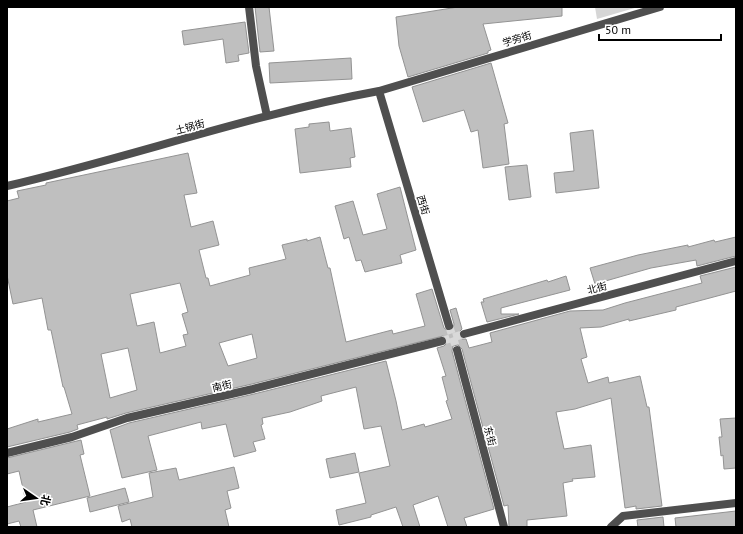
<svg xmlns="http://www.w3.org/2000/svg" width="743" height="534" font-family="'PT Sans','Noto Sans SC',sans-serif">
	<style>
		.green { fill: #d6d6d6 }
		.building { fill: #bfbfbf; stroke: #939393; fill-rule: evenodd }
		.lines { fill: none; stroke-linecap: round; stroke-linejoin: round }
		.street-tunnel { stroke: #d9d9d9; stroke-width: 8; stroke-dasharray: 8 4; stroke-linecap: butt }
		.street { stroke: #4f4f4f; stroke-width: 8 }
		.labels { text-anchor: middle; dominant-baseline: central; stroke-width: 3.5; stroke-linejoin: round; paint-order: stroke }
		.street-label { font-size: 10px; fill: #000; stroke: #fff }
	</style>
	<rect width="100%" height="100%" fill="#fff"/>
	<path class="green" d="M595,7H638L597,19Z"/>
	<path class="building" d="M255,7H269L274,51L260,52Z
		M458,7H562V16L483,24L491,50L488,51V53L408,77L399,46L396,17Z
		M245,22L249,53L238,55L239,61L226,63L223,39L184,45L182,31Z
		M351,58L352,79L270,83L269,63Z
		M491,63L508,123L504,124L509,164L483,168L478,130L471,132L464,110L423,122L412,87Z
		M329,122L330,131L351,128L355,157L350,158L351,167L300,173L295,129L309,127V124Z
		M593,130L599,188L556,193L554,173L574,171L570,133Z
		M188,153L197,193L184,195L191,227L213,221L219,245L199,250L206,278H208L210,286L250,275L249,268L286,259L282,245L307,239V241L320,237L328,268H330L346,342L392,330L393,334L425,326L416,294L432,289L444,328L448,331L453,329L454,324L450,310L456,308L462,329L459,332V336L462,339H466L469,348L492,342L490,333L570,311L603,310L625,303L702,283L700,276L736,267V291L676,307V310L629,321V319L601,327L580,328L587,357L581,359L588,383L608,377L609,383L640,376L647,407H649L662,506L636,509V506L625,508L611,398L575,409L556,412L564,449L591,445L595,477L572,479L573,481L563,483L567,516L527,520V527H509L508,505L504,506L462,349L458,345L453,346L452,351L494,509L464,518L467,527H448L438,496L413,505L420,527H403L396,507L371,515V517L339,525L336,510L366,503L359,473L390,466L381,426L364,429L356,387L321,396L322,401L290,412L262,418L263,424L261,425L265,439L253,442L256,451L234,457L226,424L202,429L201,422L148,436L157,470L122,478L110,430L129,423L254,394L386,361L396,401L402,430L424,424L425,427L452,419L446,401L448,400L442,377L446,376L437,348L444,346L447,343V339L443,336L252,384L126,413L107,419V417L77,425L78,429L70,432L7,447V429L38,419V422L72,414L64,387H63L51,330H48L42,298L13,304L7,275V201L19,198L17,191L46,185V183ZM180,283L188,312L182,314L188,334L183,335L186,346L160,353L154,322L137,326L130,294ZM252,334L257,358L228,366L219,343ZM128,348L137,390L110,398L101,354Z
		M527,165L531,197L509,200L505,167Z
		M400,187L416,250L400,255L402,263L365,272L361,260L356,261L349,237L344,239L335,206L353,201L363,235L387,229L377,194Z
		M736,237V256L697,266L696,260L651,268L595,284L590,268L638,255L688,245V247L714,240L715,242Z
		M566,276L570,290L501,308V314H519L487,322L481,302H484L483,299L547,280L548,282Z
		M736,418V468L724,469L723,455L721,456L719,437H722L720,419Z
		M81,440L84,454L80,455L90,496L33,510L37,527H21L19,521L7,524V507L26,502L19,471L7,474V458Z
		M355,453L359,472L330,478L326,459Z
		M234,467L239,488L227,491L231,508L225,510L229,527H132L130,519L122,522L118,506L153,497L149,473L176,468L179,480Z
		M125,488L129,502L90,512L87,498Z
		M736,511V527H676L675,518Z
		M663,517L664,527H638L637,520Z"/>
	<g class="lines">
		<path class="street-tunnel" d="M449,326L457,350
			M442,341L464,334"/>
		<path class="street" d="M249,7L256,66L267,116
			M379,91L449,326
			M7,186C131,157 253,114 379,91L660,7
			M464,334L736,261
			M457,350L504,527
			M7,453L72,437L127,418L253,389L442,341
			M611,527L623,516L736,503"/>
	</g>
	<g class="labels">
		<g class="street-label">
			<text transform="translate(517 39) rotate(-17)">学旁街</text>
			<text transform="translate(190 127) rotate(-15)">土锅街</text>
			<text transform="translate(423 205) rotate(73)">西街</text>
			<text transform="translate(597 288) rotate(-15)">北街</text>
			<text transform="translate(222 386) rotate(-13)">南街</text>
			<text transform="translate(490 436) rotate(75)">东街</text>
		</g>
	</g>
	<rect width="743" height="534" fill="none" stroke="#000000" stroke-width="16"/>
	<g transform="translate(36 498) rotate(103)" stroke="#ffffff" stroke-width="3" paint-order="stroke">
	<path d="M0-3L7 15L0 10L-7 15Z" fill="#000000"/>
	<text y="-6" font-size="11" font-weight="bold" text-anchor="middle" fill="#000000">北</text>
	</g>
	<path d="M599 34v6h122v-6" fill="none" stroke="#000000" stroke-width="2"/>
	<text x="605" y="34" font-size="12" fill="#000000" stroke="#ffffff" stroke-width="3" paint-order="stroke">50 m</text>
</svg>
